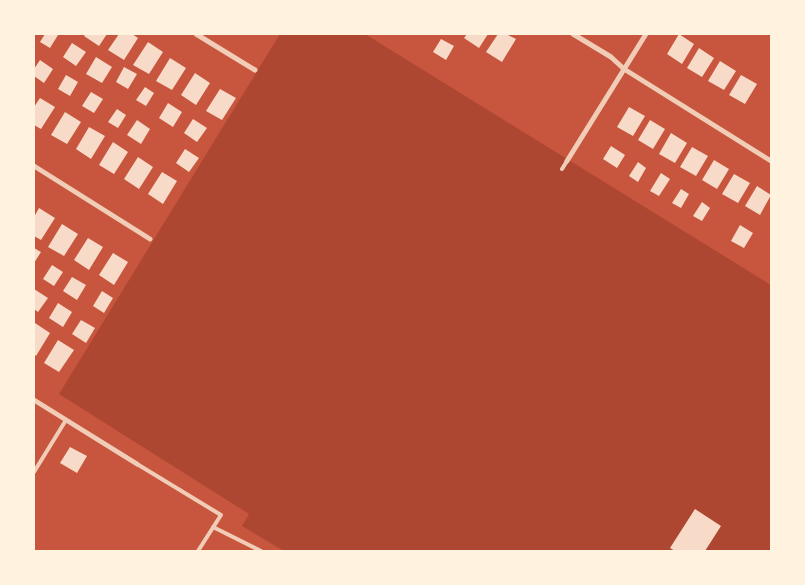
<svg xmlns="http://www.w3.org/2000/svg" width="805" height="585" font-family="'Noto Sans',sans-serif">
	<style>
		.green { fill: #ae4732 }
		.building { fill: #f7dbc8 }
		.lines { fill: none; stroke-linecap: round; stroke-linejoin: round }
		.service { stroke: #f1ccb7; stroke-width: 4 }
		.minor { stroke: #f1ccb7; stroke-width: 5 }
	</style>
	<rect width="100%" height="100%" fill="#c8553d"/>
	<path class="green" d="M280,34H365L771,285V551H284L242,526L249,514L59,394Z"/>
	<path class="building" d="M45,34L58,35L50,48L40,42Z
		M85,34H107L99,46L84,36Z
		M119,34H132L138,38L124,60L108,50Z
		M467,34H488L479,48L464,38Z
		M498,34H506L516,39L502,62L486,52Z
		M679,34L694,44L682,64L667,54Z
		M441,39L454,46L446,60L433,52Z
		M148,42L163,52L149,74L133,65Z
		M72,43L86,52L76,66L63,57Z
		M699,48L714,58L702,77L687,68Z
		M96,57L112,67L102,83L86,74Z
		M170,58L186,68L172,90L156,81Z
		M40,60L53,69L44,83L34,76V69Z
		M720,61L736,71L724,90L708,81Z
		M124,67L137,74L128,89L116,82Z
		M195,73L210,83L196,105L181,95Z
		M66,75L78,82L70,96L58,89Z
		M741,75L757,84L745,104L729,95Z
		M145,87L154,93L146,106L136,100Z
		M220,89L236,98L222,120L206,111Z
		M91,92L103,99L94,113L82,106Z
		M40,98L55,107L41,129L34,125V107Z
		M168,103L182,112L173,127L159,118Z
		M629,107L645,116L633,136L617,127Z
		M117,109L126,115L118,128L108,122Z
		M65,112L81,122L67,144L51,135Z
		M193,119L207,128L197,142L184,133Z
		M137,120L150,129L141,144L127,135Z
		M650,120L665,129L653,149L638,140Z
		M89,127L105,136L91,159L76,149Z
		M671,133L687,143L675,163L659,154Z
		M113,142L128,152L114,174L99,165Z
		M611,146L625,155L617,168L603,159Z
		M692,147L708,156L696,176L680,167Z
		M185,149L199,158L189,172L176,163Z
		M138,157L153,167L139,189L124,179Z
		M714,160L729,169L717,189L702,180Z
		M638,162L646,168L638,182L629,176Z
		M162,172L177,181L163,204L148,194Z
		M661,173L670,179L659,196L650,191Z
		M734,174L750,183L738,203L722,194Z
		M757,186L771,195L760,215L745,206Z
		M681,189L689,194L681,208L672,203Z
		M702,202L710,208L702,221L693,216Z
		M39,208L55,218L41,240L34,236V217Z
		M62,224L78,234L64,256L48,247Z
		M740,225L753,233L744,248L731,241Z
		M88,238L103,247L89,270L74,260Z
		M34,248L41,252L34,263Z
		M113,253L128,262L114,285L99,275Z
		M52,265L63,272L54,286L43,279Z
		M72,277L86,285L77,300L63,291Z
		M34,289L48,298L38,312L34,309Z
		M102,291L113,298L104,313L93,306Z
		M58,303L72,312L63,327L49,318Z
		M81,320L95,328L86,343L72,334Z
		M35,323L50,333L36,356L34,354Z
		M58,340L74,350L59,372L44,363Z
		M70,447L87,456L77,473L60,463Z
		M695,509L721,526L705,551H675L670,548Z"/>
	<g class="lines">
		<path class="service" d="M562,169L567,161
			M137,464L221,515L198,551
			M34,472L66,420
			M213,527L261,551"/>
		<path class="minor" d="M196,34L255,70
			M573,34L611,57L624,69L771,161
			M567,161L646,34
			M34,166L150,239
			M34,400L137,464"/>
	</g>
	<rect width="805" height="585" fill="none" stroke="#fff3e0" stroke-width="70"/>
</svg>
